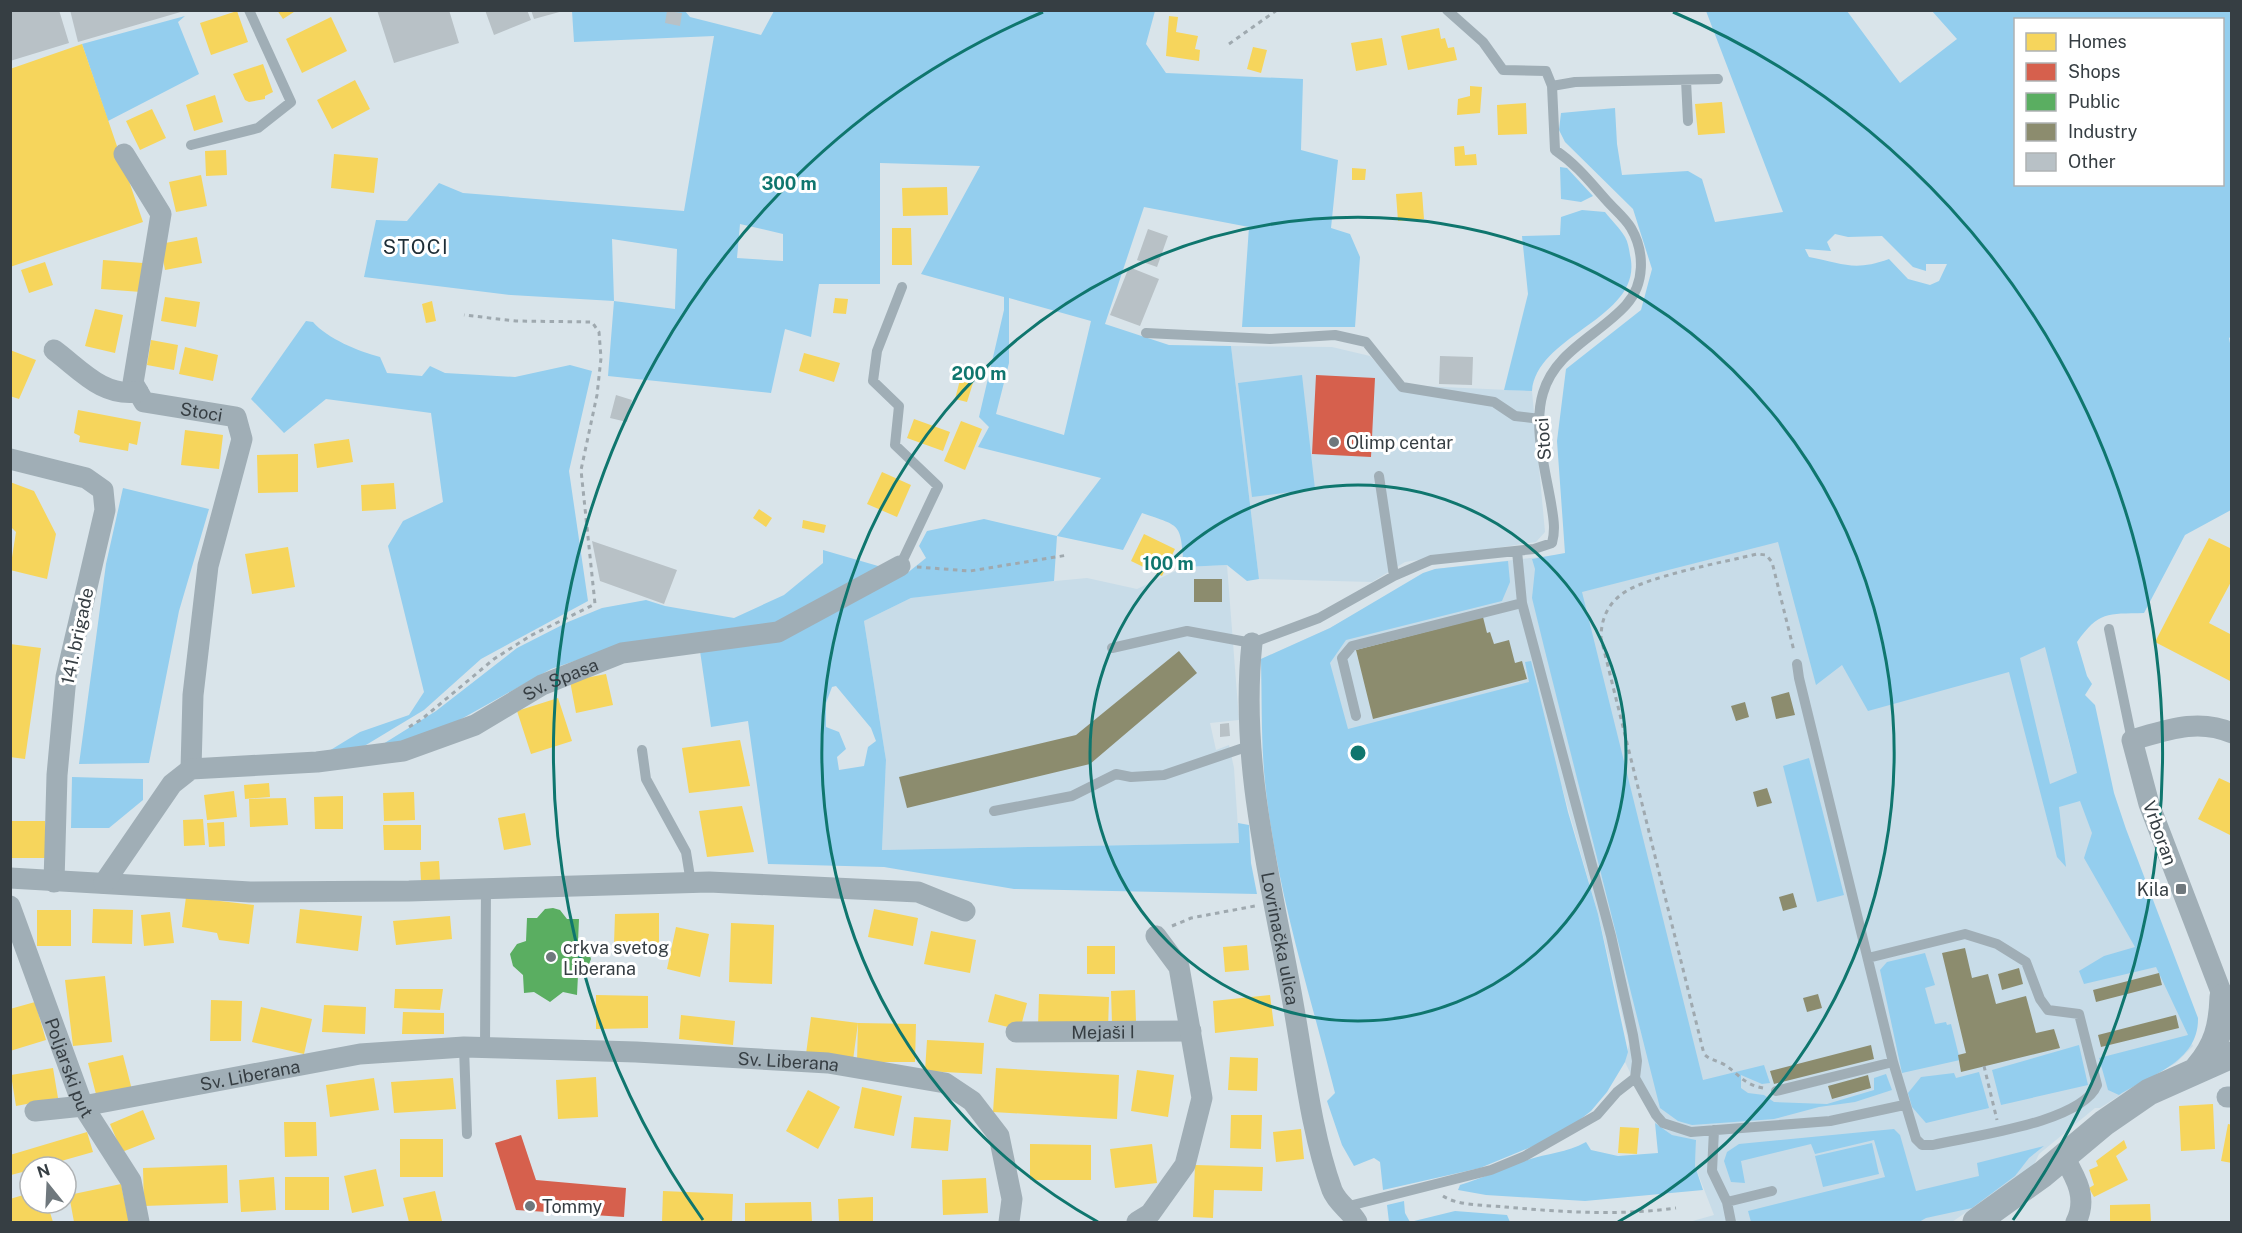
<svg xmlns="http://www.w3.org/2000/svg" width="2242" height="1233" font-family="'Public Sans',sans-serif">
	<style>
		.built { fill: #c8dce8 }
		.green { fill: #94ceee; fill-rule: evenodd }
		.homes { fill: #f6d55c }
		.shops { fill: #d6604d }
		.public { fill: #5aae61 }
		.industry { fill: #8c8c6e }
		.building { fill: #b8c1c6 }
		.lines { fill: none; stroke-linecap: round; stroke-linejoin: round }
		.path { stroke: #9fa9af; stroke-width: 3; stroke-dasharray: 4.5 4.5; stroke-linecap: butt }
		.service { stroke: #a0aeb6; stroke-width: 10 }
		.minor { stroke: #a0aeb6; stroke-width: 21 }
		.tertiary { stroke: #a0aeb6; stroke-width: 27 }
		.ring { fill: none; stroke: #0f766e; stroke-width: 3 }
		.poi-dot { fill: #6f787d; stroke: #fff; stroke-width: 2 }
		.labels { text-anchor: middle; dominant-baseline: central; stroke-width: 6; stroke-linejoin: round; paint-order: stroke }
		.street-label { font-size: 18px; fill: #363e43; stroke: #fff }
		.poi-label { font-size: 18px; fill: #363e43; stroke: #fff; text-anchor: start }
		.neighbourhood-label { font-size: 20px; letter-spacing: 1.5px; fill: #1e2d36; stroke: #fff }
		.centre { fill: #0f766e; stroke: #fff; stroke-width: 3 }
		.ring-label { font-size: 18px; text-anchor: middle; font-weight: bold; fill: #0f766e; stroke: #fff; stroke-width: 6; stroke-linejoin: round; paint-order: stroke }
	</style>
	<rect width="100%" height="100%" fill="#d9e4ea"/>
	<path class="built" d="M1231,346L1332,347L1370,356L1397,385L1532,391L1545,532L1536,542L1405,562L1372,582L1259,579Z
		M1998,475L2050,662L2069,743L2089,815L2193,1046L2176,1063L2147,1078L2100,1108H2095L2039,1154L2034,1165L1952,1222H1689L1714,1215L1695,1166L1696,1141L1672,1135L1655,1123L1625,1062L1629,1044L1598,914L1562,787L1265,781L1261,659L1330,628L1435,569L1565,554Z
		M1227,565L1239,720L1210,723L1216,750L1229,745L1234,768L1239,843L882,850L886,760L864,621L911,598L970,589L1087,578L1137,589L1184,567Z"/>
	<path class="green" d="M572,11H685L690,17L761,35L774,11H1155L1146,44L1166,73L1303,79L1301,150L1338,160L1331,228L1350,234L1360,257L1355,327H1242L1249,227L1144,207L1105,324L1169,345L1231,346L1259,579L1247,581L1227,565L1184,567C1180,523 1183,527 1142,513L1123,550L1057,536L1054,581L911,598L864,621L886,760L882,850L1239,843L1238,823L1249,825L1251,863L1257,894L1014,889L884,867L768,864L748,721L711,727L700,651L906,574L926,558L919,546L927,531L984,519L1057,536L1101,478L978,447L989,427L979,417L1004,310V297L921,274L980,166L880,163V284H819L811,337L785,329L771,393L608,376L614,301L511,295L364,277L376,220L407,221L439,183L463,193L684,211L714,36L574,42ZM740,224L783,234V261L737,258ZM612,239L677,249L675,309L614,301ZM1009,298L1091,321L1064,435L996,414L1009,363ZM836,686L871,728L876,741L868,747L864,766L839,770L837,757L846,749L839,732L826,727V703L832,687Z
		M1706,11H1847L1900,83L1957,39L1932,11H2231L2232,336L2229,338L2232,354L2231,510L2185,535L2144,613C2107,614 2099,611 2077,642L2087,676L2092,684L2085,695L2095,705L2114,793L2126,829L2198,1018C2199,1062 2151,1075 2119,1095L2108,1090L2099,1058L2188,1035L2156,967L2084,984L2079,971L2104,956L2135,947L2084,858L2092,833L2080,801L2059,807L2066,867L2057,857L2009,672L1868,711L1842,665L1816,685L1778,542L1582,592L1703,1080L1764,1065L1770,1083L1762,1084L1741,1075V1088L1748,1093L1764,1095L1774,1102L1827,1104L1874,1090V1078L1886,1074L1892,1090L1855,1102L1819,1107L1774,1119L1734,1122L1692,1125L1678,1121L1660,1108L1544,647L1532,598L1535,569L1532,559L1565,553L1557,441L1566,369L1641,310L1652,269L1633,209L1565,142L1559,130L1561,113L1615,108L1617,144L1622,175L1688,171L1702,179L1715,222L1783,212ZM2016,20H2222V184H2016ZM1835,234L1848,237L1882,236L1913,267L1926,271V264H1947L1939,281L1930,285L1908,279L1889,259C1853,272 1843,263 1809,257L1805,249L1831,251L1827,242ZM2045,647L2077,773L2050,784L2020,658Z
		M185,16L178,22L199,74L108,121L82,44Z
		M1560,167L1567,168L1593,196L1581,202L1561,199Z
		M1582,210L1605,212C1611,220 1620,228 1625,237C1628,242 1629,249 1630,255C1645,318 1537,333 1532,391L1504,390L1528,294L1522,236L1560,235L1561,217Z
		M306,321L313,322C328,339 358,351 380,357L387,373L422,376L430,366L445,373L515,377L570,365L592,371L569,471L588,601L481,659L424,710L356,751L324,754L360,732L409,715L424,692L388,546L403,521L443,502L431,413L326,399L284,433L251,399Z
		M1302,375L1315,489L1252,497L1238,383Z
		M123,488L209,509L179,611L149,763L79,764L106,564Z
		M823,550L885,568L762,629L607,650L551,669L438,732L375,749L436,711L517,648L568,622L602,608L646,600L665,606L734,618L784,595L823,563Z
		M1508,561L1510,582L1502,601L1346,640L1330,663L1348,729L1529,682L1525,662L1531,661L1568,812L1598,914L1628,1052L1625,1062L1607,1092L1591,1111L1573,1125L1536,1145L1480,1168L1383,1190L1380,1162L1374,1158L1354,1166L1342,1145L1327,1101L1335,1093C1309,990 1276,889 1265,782C1261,742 1262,700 1261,659L1330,628L1423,573L1435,569Z
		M1809,758L1844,895L1817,902L1783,766Z
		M72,777L143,779V800L109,828H71Z
		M1925,953L1935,985L1925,988L1935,1024L1946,1022L1947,1025L1951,1024L1960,1060L1902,1073L1880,970L1887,962Z
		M2079,1045L2088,1085L2001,1105L1992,1070Z
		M1979,1072L1989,1108L1926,1123L1912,1107L1908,1093L1921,1077L1954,1073L1956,1078Z
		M1655,1123L1672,1135L1696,1140L1695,1166L1703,1190L1585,1201L1486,1195L1458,1190L1460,1185C1483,1178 1505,1168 1527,1160C1548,1153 1566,1153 1586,1142L1591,1150L1618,1156L1658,1153Z
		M1894,1129L1900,1135L1916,1191L1979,1176L1977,1163L2044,1146L2029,1158L2015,1176L1972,1208L1926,1218L1919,1222H1751L1748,1211L1885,1177L1874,1140L1815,1154L1811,1144L1741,1161L1745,1183L1731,1182L1724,1161L1727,1152L1739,1144Z
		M1872,1143L1879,1174L1823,1187L1815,1156Z
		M1404,1201L1405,1213L1410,1222L1455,1211L1507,1215L1510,1222H1389L1387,1205Z"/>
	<path class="homes" d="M277,10H297L283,19Z
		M237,11L248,42L211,55L200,23Z
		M1169,16L1178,17L1176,32L1198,36L1195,49L1200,50L1199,61L1166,56Z
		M331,17L347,51L302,73L286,39Z
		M1439,28L1441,39L1445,38L1448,48L1454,47L1457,60L1408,70L1401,36Z
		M1382,38L1387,65L1356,71L1351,43Z
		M82,44L143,222L10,267V69Z
		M1253,47L1267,50L1261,73L1247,69Z
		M263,64L273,92L265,96V99L249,102L245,100L233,74Z
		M355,80L370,109L332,129L317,100Z
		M1470,86L1482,87L1480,113L1457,115L1458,99L1470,96Z
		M215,95L223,122L194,131L186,105Z
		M1722,102L1725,133L1698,135L1695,104Z
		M1526,103L1527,134L1498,135L1497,105Z
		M152,109L166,138L140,150L126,121Z
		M1464,146L1465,155L1476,154L1477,165L1455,166L1454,147Z
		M226,150L227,175L206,176L205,151Z
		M334,154L378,158L374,193L331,188Z
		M1352,168L1366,169L1365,180H1352Z
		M201,175L207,206L176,212L169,182Z
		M947,187L948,215L903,216L902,188Z
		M1422,192L1424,219L1398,221L1396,194Z
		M892,228H911L912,265H892Z
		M197,237L202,263L165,270L160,244Z
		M103,260L143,263L141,292L101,289Z
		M45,262L53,285L29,293L21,270Z
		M165,297L200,302L196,327L161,321Z
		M835,298L848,299L846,314L833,313Z
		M432,301L436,321L426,323L422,304Z
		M95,309L123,315L115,353L85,346Z
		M151,340L178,345L174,370L147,365Z
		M185,347L218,355L213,381L179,374Z
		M10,350L36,360L19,399L10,396Z
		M804,353L840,363L834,382L799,371Z
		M960,380L973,383L967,402L955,399Z
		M78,410L141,422L137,445L129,443L128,451L79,442L80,436L74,433Z
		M914,419L950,432L943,451L907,438Z
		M961,421L982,429L965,470L944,461Z
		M185,430L223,435L219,469L181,465Z
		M349,439L353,462L317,468L314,444Z
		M298,454V492L258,493L257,455Z
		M882,472L911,485L897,517L867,504Z
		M10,482L34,491L56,534L47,579L10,570L16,532L10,526Z
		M394,483L396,509L362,511L361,485Z
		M759,509L772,518L766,527L753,518Z
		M803,520L826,525L824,533L802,528Z
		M1144,534L1175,549L1162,576L1131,561Z
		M2209,538L2232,549V580L2209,623L2232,635V682L2155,642Z
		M288,547L295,587L252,594L245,554Z
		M10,644L41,648L25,759L10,757Z
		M606,674L613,705L576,713L570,681Z
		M558,698L572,741L531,754L517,711Z
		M740,740L750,786L689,793L682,748Z
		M2219,778L2232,784V836L2198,819Z
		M269,783L270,797L245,799L244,785Z
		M234,791L237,817L207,820L204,795Z
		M414,792L415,820L384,821L383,793Z
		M343,796V829H315L314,797Z
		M286,798L288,825L250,827L249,799Z
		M742,806L754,852L707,857L699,811Z
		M525,813L531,845L504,850L498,818Z
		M203,819L205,845L184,846L183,820Z
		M10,821H45V858H10Z
		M224,822L225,846L209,847L207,823Z
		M383,825H421V850H384Z
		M439,861L440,880L421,881L420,862Z
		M186,897L254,905L249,944L219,940L217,933L182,927Z
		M93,909L133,910L132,944L92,943Z
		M300,909L362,916L358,951L296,943Z
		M874,909L918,918L913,946L868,937Z
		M37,910H71V946H37Z
		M170,912L174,943L144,946L141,915Z
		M659,913V944H614L615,914Z
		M450,916L452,939L396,945L393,921Z
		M731,923L774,925L772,984L729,982Z
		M676,927L709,934L700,977L667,969Z
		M931,931L976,940L970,973L924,964Z
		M1247,945L1249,970L1225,972L1223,947Z
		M1087,946H1115V974H1087Z
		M105,976L112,1042L73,1046L65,980Z
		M395,989H443L440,1010L394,1008Z
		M1135,990L1136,1021L1112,1023L1111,991Z
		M995,994L1027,1003L1020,1030L988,1022Z
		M1039,994L1109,997L1108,1030L1038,1027Z
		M596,995L648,996V1028L596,1029Z
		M1270,995L1274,1026L1215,1033L1213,1001Z
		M211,1000L242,1001L241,1041H210Z
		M35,1002L46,1040L10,1051V1009Z
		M324,1005L366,1007L365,1034L322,1032Z
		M261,1007L312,1019L304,1054L252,1042Z
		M403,1012L444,1013V1034H402Z
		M681,1015L735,1021L733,1045L679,1039Z
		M811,1017L858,1023L916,1024L915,1062H857L858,1023L853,1060L806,1054Z
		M927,1040L984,1043L982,1074L925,1071Z
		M123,1055L132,1090L97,1098L88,1063Z
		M1230,1057L1258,1058L1257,1091L1228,1090Z
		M53,1068L58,1098L16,1106L11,1075Z
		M996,1068L1119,1075L1117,1119L993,1112Z
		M1137,1070L1174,1075L1168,1117L1131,1111Z
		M596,1077L598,1117L558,1119L556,1080Z
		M374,1078L379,1110L330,1117L326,1085Z
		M453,1078L456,1109L394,1113L391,1082Z
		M862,1087L902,1096L894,1136L854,1128Z
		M808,1090L840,1107L818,1149L786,1131Z
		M2213,1104L2215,1149L2181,1151L2179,1106Z
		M143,1110L155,1139L122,1152L110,1124Z
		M1231,1115H1262L1261,1149L1230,1148Z
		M914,1117L951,1120L948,1151L911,1148Z
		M284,1122H316L317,1156L285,1157Z
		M2228,1124L2232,1125V1163L2221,1161Z
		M1620,1127L1639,1128L1637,1154L1618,1153Z
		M1301,1129L1304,1159L1276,1162L1273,1132Z
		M87,1132L93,1152L40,1167H30V1170L11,1175L10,1155Z
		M400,1139H443V1177H400Z
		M2124,1140L2127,1148L2116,1156L2128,1180L2094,1197L2089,1188L2094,1185L2089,1170L2098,1166L2096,1161Z
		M1030,1144L1091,1145V1180H1030Z
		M1152,1144L1157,1183L1115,1188L1110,1149Z
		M227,1165L228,1203L144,1206L143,1168Z
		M1195,1165L1263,1167L1262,1191L1214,1190L1213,1218L1193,1217Z
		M376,1169L384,1206L352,1213L344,1176Z
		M274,1177L276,1210L241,1212L239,1180Z
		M285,1177H329V1210H285Z
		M986,1178L988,1213L943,1215L942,1180Z
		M121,1184L129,1222H74L69,1195Z
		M435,1191L442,1221L409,1222L403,1198Z
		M663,1191L733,1194L732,1222H662Z
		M30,1193V1203H47L53,1222H10V1199Z
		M873,1197V1222H839L838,1199Z
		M811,1202L812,1222H745V1203Z
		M2150,1204L2151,1222H2110V1205Z"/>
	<path class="shops" d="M1316,375L1375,378L1371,457L1312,454Z
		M521,1135L536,1180L626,1188L624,1217L516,1210L495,1143Z"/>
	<path class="public" d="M553,908L560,910L567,919H579L578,942L587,946L591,959L586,972L578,975L577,995L563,992L550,1002L534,992L524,993L523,975L513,966L510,954L517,944L526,941L527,918H537L545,909Z"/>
	<path class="industry" d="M1194,579H1222V602H1194Z
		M1483,617L1487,633L1490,632L1494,644L1509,640L1515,663L1522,661L1527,679L1373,719L1356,650Z
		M1179,651L1197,673L1090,764L907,808L899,777L1076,735Z
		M1789,692L1795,715L1776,719L1771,697Z
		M1745,702L1749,717L1736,721L1731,706Z
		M1767,788L1772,803L1757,807L1753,792Z
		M1793,893L1797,907L1783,911L1779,897Z
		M1965,948L1972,978L1988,974L1996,1004L2026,996L2036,1033L2054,1029L2060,1048L1961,1072L1958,1055L1966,1053L1942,953Z
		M2019,968L2023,984L2002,990L1998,974Z
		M2159,973L2162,985L2096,1002L2093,990Z
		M1818,994L1822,1008L1807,1012L1803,998Z
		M2176,1015L2179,1028L2101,1047L2098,1035Z
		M1871,1045L1874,1059L1774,1084L1770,1071Z
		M1868,1075L1871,1088L1832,1099L1828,1086Z"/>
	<path class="building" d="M10,10H59L69,43L10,61Z
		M70,10H184V11L78,42Z
		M377,10H449L459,43L394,63Z
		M485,10H527L531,20L494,35Z
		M531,10H563V11L534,19Z
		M667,11L682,13L680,26L665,23Z
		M1148,229L1168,236L1157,267L1137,260Z
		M1129,267L1159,279L1140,326L1110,315Z
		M1440,356L1473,357L1472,385L1439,384Z
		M616,395L632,400L627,422L610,418Z
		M592,541L677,570L664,604L600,581Z
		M1229,723L1230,736L1220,737V724Z"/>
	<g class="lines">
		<path class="path" d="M1229,44L1277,10
			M917,567L970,571L1068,555
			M409,727L422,719L494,659L530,636L595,604L581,470L597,395L601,358L599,332L592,322L516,321L464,315
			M1172,926L1191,918L1255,906
			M1984,1066L1997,1120
			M1763,1088C1743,1084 1740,1075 1725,1065C1717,1060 1711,1061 1704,1054L1601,638C1601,620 1607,605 1622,594C1646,576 1725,562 1757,554L1766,555L1772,562L1794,651
			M1443,1196C1458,1206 1486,1205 1505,1207C1562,1212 1619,1216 1676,1208"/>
		<path class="service" d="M1686,80L1688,121
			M1552,86L1575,82L1718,79
			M191,145L258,128L291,102L249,10
			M1146,333L1270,339L1335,335L1366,342L1402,387L1494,402L1515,416L1540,419
			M1379,476L1394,576
			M1517,551L1522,603
			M900,566L938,486L895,445L899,406L873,381L877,351L902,287
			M2109,629L2132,740
			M1112,648L1187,631L1252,643L1319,618L1394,576L1431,560L1534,549L1552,543C1556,529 1553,516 1551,503C1545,469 1533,426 1543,393C1555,351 1599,335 1626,305C1645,284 1645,252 1631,228C1625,218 1615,210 1607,201C1590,182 1576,164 1555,150L1552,86L1546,71L1503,70L1483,42L1447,10
			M1797,664L1799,678L1893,1062L1916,1139L1922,1145H1933C1971,1136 2081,1123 2097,1085L2079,1014L2048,1010L2040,999L2026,962L1997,944L1965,934L1868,958
			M1356,716L1342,658L1352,646L1522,603L1611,936L1633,1035L1637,1061L1635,1078L1656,1115L1663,1123L1691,1132L1830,1121L1904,1105
			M642,750L646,779L686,852L691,883
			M994,811L1072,796L1116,774L1131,777L1164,775L1249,746
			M485,1046L486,888
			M464,1047L467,1134
			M1776,1091L1893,1062
			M1714,1130L1712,1171L1727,1202L1731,1222
			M1727,1202L1772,1191
			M1345,1207L1491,1170L1525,1156L1597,1115L1617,1092L1635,1078"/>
		<g class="minor">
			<path id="s1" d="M124,154L161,214L133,383L144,402L236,417L242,439L208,566L193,695L191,769"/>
			<path d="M54,350C81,370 102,397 138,392"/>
			<path d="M10,459L86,478L103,490L105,510L66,677L57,775L54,882"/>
			<path id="s2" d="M1252,643C1239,765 1272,884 1293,1003C1304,1064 1311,1132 1332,1190C1337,1203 1350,1210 1357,1222"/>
			<path d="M10,878L250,892L409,891L709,882L918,892L965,911"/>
			<path id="s3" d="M104,883L172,784L191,769L317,762L403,751L475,725L542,685L622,653L778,632L900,566"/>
			<path id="s4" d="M10,906L83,1106L131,1181L139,1222"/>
			<path d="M2228,1010L2149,804L2132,740C2167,730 2198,718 2232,733"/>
			<path id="s5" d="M1016,1032L1191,1031"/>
			<path d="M2227,1097H2232"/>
			<path id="s6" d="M35,1111L83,1106L360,1054L464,1047L636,1052L828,1063L945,1083L972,1101L999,1136L1012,1199L1009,1222"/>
			<path d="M2064,1157C2076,1178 2088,1198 2076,1222"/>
			<path d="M1137,1222L1150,1214L1185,1165L1202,1098L1179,967L1156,936"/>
		</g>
		<path class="tertiary" d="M2198,1068C2217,1046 2222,1026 2223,997
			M1976,1222L2043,1174L2104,1123L2149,1092L2232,1055"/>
	</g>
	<g class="ring">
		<circle cx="1358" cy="753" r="268"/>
		<path d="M1098 1222A536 536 0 1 1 1618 1222"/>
		<path d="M703 1220A805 805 0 0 1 1043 12M1673 12A805 805 0 0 1 2013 1220"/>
	</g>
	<g class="poi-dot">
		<circle cx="1334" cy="442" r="6"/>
		<rect x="2175" y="883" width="12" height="12" rx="3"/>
		<circle cx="551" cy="957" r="6"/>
		<circle cx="530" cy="1206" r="6"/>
	</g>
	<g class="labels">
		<g class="street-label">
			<text stroke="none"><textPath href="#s1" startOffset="322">Stoci</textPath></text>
			<text transform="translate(1543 439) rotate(-94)">Stoci</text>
			<text transform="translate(77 636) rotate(-78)">141. brigade</text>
			<text stroke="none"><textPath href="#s3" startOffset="531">Sv. Spasa</textPath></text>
			<text transform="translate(2160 833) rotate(70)">Vrboran</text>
			<text stroke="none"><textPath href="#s2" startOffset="298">Lovrinačka ulica</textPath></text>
			<text stroke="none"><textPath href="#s5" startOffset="87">Mejaši I</textPath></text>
			<text stroke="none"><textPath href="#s6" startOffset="759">Sv. Liberana</textPath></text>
			<text stroke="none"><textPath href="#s4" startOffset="172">Poljarski put</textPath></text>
			<text stroke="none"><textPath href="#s6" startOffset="218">Sv. Liberana</textPath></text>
		</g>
		<g class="poi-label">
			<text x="1346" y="442">Olimp centar</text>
			<text x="2169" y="889" text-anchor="end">Kila</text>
			<text x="563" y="947">crkva svetog<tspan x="563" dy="21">Liberana</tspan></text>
			<text x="542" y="1206">Tommy</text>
		</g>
		<g class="neighbourhood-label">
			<text x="416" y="247">STOCI</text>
		</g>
	</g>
	<circle cx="1358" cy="753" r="9" class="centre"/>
	<g class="ring-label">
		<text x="789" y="190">300 m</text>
		<text x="979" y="380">200 m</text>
		<text x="1168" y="570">100 m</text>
	</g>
	<rect width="2242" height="1233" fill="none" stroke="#363e43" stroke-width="24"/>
	<rect x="2014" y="18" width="210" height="168" fill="#ffffff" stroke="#afb2b4" stroke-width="1.5"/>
	<rect x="2026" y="33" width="30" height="18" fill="#f6d55c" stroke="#afb2b4" stroke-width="1.5"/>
	<text x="2068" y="48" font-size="18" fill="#363e43">Homes</text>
	<rect x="2026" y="63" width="30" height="18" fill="#d6604d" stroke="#afb2b4" stroke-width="1.5"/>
	<text x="2068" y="78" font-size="18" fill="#363e43">Shops</text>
	<rect x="2026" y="93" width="30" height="18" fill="#5aae61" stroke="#afb2b4" stroke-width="1.5"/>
	<text x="2068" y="108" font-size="18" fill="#363e43">Public</text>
	<rect x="2026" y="123" width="30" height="18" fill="#8c8c6e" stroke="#afb2b4" stroke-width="1.5"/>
	<text x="2068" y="138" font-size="18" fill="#363e43">Industry</text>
	<rect x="2026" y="153" width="30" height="18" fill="#b8c1c6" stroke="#afb2b4" stroke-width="1.5"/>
	<text x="2068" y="168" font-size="18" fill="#363e43">Other</text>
	<g transform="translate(48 1185) rotate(342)"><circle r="28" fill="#ffffff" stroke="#afb2b4" stroke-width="1.5"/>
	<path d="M0-4.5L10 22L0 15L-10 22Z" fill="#6f787d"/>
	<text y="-9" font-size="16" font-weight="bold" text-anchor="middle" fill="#363e43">N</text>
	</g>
</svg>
